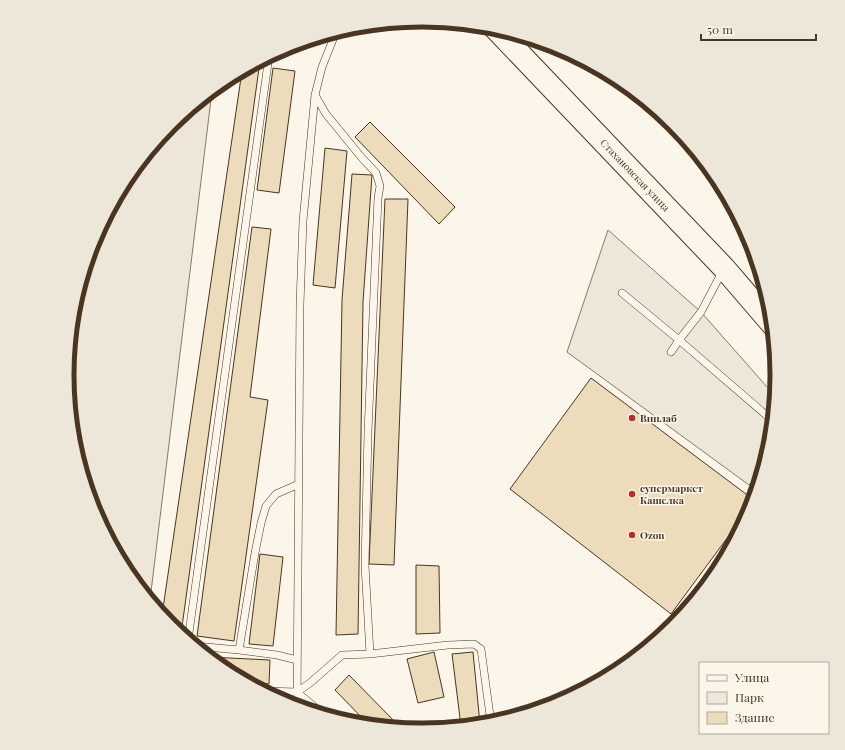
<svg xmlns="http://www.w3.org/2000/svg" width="845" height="750" font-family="'Playfair Display',serif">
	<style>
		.green { fill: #ede6d9; stroke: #887966 }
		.parking { fill: #ede7d9; stroke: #887966 }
		.building { fill: #ecdcbc; stroke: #4a3520 }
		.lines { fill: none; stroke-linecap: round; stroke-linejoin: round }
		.service-casing { stroke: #4a3520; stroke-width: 8 }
		.primary-casing { stroke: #4a3520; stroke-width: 24 }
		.service { stroke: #fbf6e9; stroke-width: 7 }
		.primary { stroke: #fbf6e9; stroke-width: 22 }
		.poi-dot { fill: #c62828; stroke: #fbf6e9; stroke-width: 1.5 }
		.labels { text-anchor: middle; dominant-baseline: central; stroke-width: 3; stroke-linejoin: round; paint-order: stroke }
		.street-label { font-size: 10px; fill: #4a3520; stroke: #fbf6e9 }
		.poi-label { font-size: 10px; font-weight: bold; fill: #4a3520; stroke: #fbf6e9; text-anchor: start }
		.rim { fill: none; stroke: #4a3520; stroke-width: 5 }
	</style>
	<rect width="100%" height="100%" fill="#fbf6e9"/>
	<path class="green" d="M212,91L150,600L127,572L94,511L74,444L68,375L74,306L95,239L127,178L172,124Z"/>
	<path class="parking" d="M608,230L701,312L775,396L771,444L763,470L749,485L567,352Z"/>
	<path class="building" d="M260,61L181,634L171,626L162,615L242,71Z
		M273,68L295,71L279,193L257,190Z
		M370,122L455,207L439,224L355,137Z
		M325,148L347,151L335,288L313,285Z
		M352,174L372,175L363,302L358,634L336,635L342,300Z
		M385,199H408L394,565L369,564Z
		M252,227L271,229L250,397L268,400L234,641L197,636Z
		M591,378L754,500L753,503L671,614L510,489Z
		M260,554L283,557L273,646L249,644Z
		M416,565L439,566L440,633L416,634Z
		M434,652L444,697L418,703L407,659Z
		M473,652L480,724L461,726L452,654Z
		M209,657L270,660L269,684L249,683L225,670Z
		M349,675L398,725L395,727L369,725L335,690Z"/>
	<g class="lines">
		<defs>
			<path id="service" d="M315,95L326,114L362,158L376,173L380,186L378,198L368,432L365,565L370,654
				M622,293L679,340L773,421
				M671,352L679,340L701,312L723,270
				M188,640L269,56
				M195,646L239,650
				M297,660L277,655L239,650L255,553L261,523L266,506L276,494L299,484
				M264,691L297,692
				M297,706L300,304L303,221L315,95L322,67L336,32
				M323,714L297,692L310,683L342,655L370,654L448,645L474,644L481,649L491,723"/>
			<g id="primary">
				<path id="s1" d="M495,28L724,268L773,325"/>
			</g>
		</defs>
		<use href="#service" class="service-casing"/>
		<use href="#primary" class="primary-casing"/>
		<use href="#service" class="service"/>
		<use href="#primary" class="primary"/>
	</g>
	<g class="poi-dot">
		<circle cx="632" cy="418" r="4"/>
		<circle cx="632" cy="494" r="4"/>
		<circle cx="632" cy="535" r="4"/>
	</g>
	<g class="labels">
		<g class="street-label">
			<text stroke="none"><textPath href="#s1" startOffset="203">Стахановская улица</textPath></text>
		</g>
		<g class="poi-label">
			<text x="640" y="418">Винлаб</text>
			<text x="640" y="488">супермаркет<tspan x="640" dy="12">Кашелка</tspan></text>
			<text x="640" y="535">Ozon</text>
		</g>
	</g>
	<path d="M0 0H845V750H0ZM74 375a348 348 0 1 1 696 0a348 348 0 1 1-696 0Z" fill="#ede7d9" fill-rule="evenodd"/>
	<path class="rim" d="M74 375a348 348 0 1 1 696 0a348 348 0 1 1-696 0Z"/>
	<rect x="699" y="662" width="130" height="72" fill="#fbf6e9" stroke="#b4a999"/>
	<rect x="707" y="675" width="20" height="6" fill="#fbf6e9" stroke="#b4a999"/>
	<text x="735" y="682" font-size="12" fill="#4a3520">Улица</text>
	<rect x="707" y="692" width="20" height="12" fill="#ede6d9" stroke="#b4a999"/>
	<text x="735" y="702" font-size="12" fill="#4a3520">Парк</text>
	<rect x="707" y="712" width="20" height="12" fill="#ecdcbc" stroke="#b4a999"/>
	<text x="735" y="722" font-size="12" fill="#4a3520">Здание</text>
	<path d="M701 34v6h115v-6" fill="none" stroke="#4a3520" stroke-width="2"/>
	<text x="707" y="34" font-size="12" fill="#4a3520" stroke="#fbf6e9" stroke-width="3" paint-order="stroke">50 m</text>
</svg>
